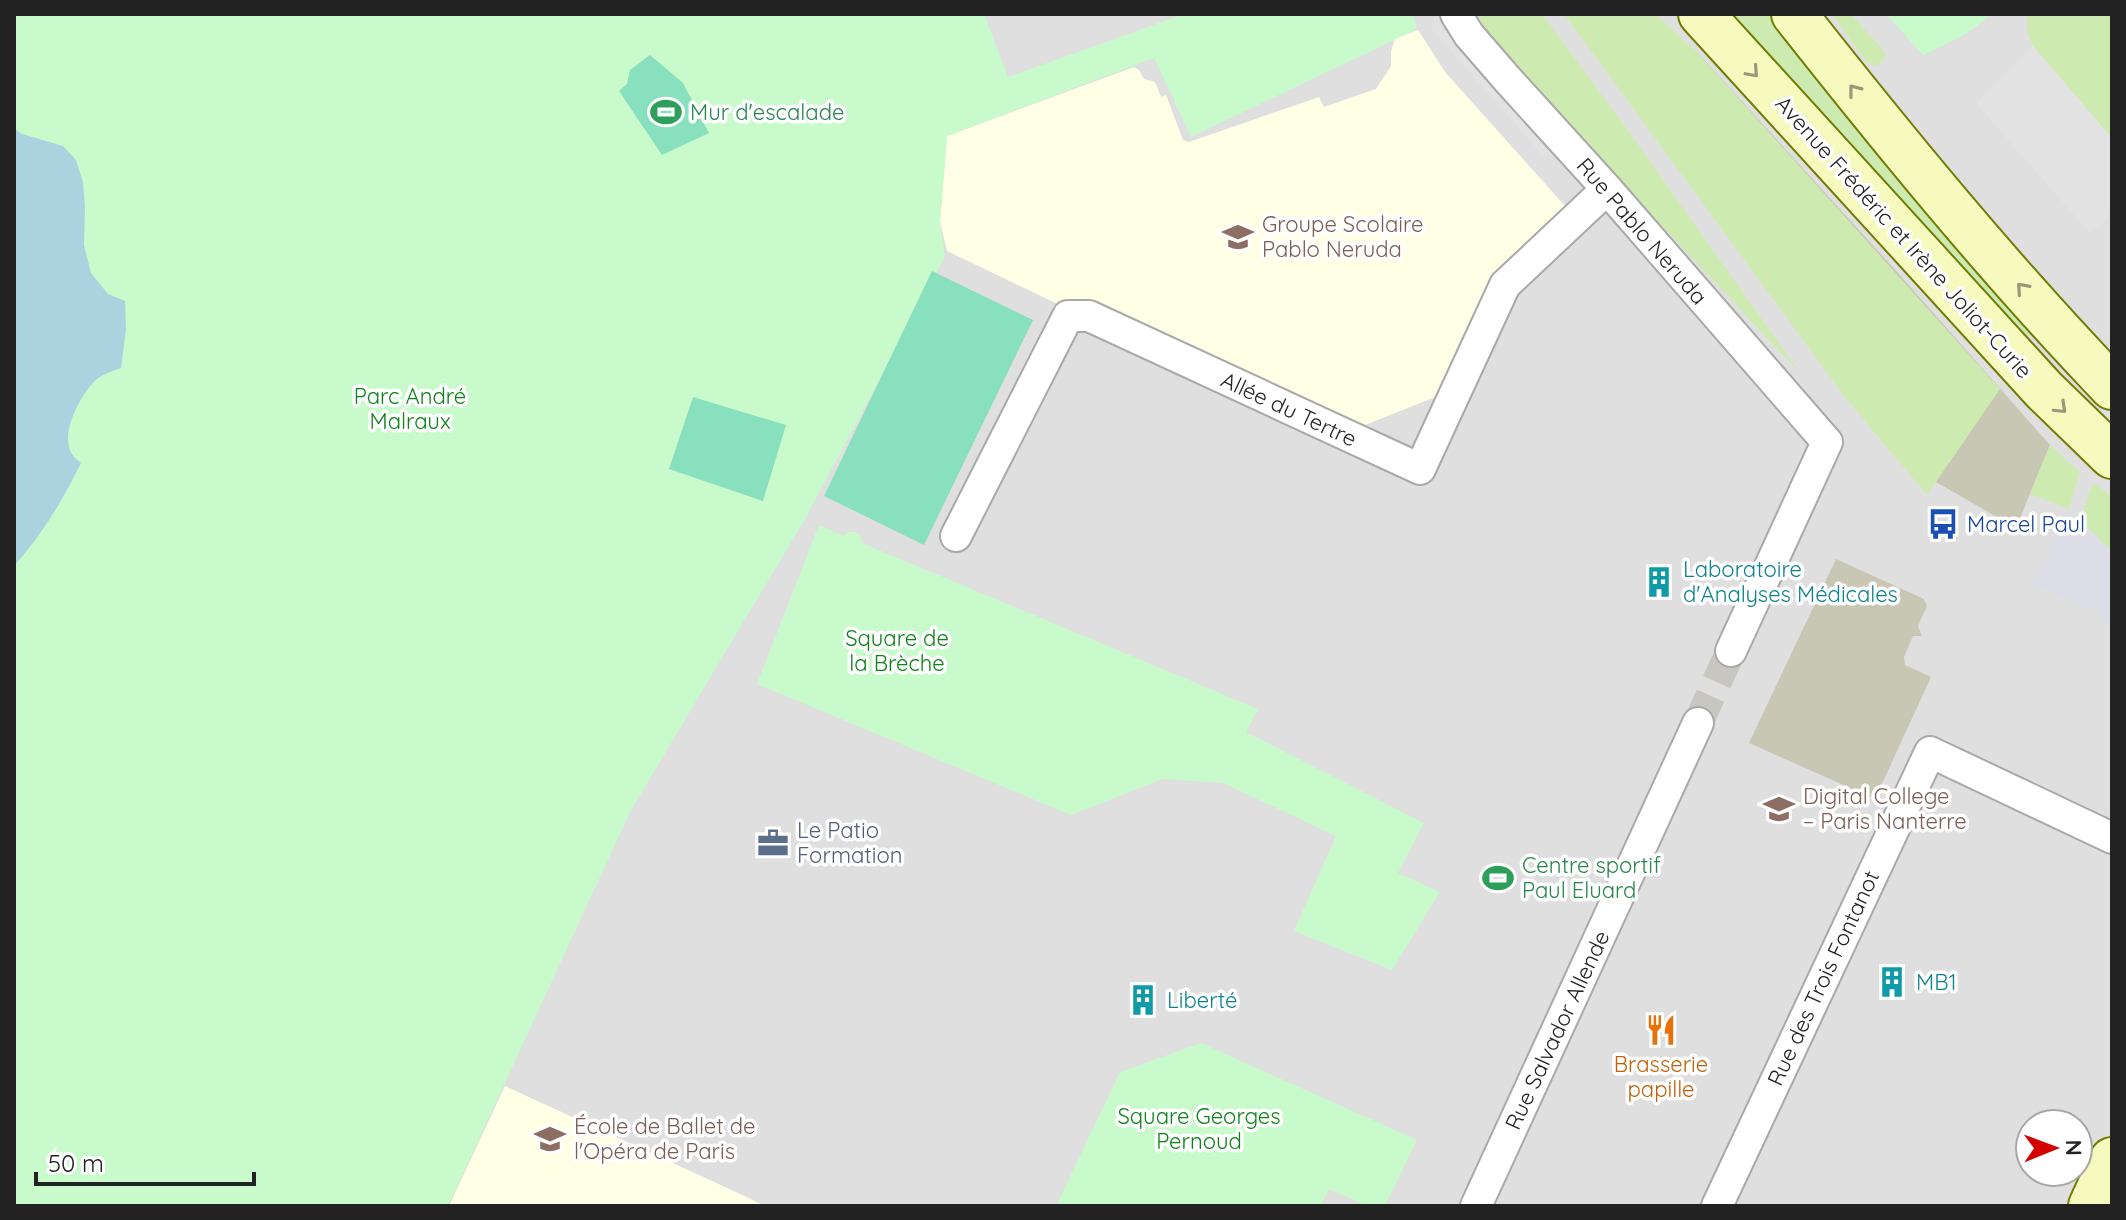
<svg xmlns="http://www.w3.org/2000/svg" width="2126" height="1220" font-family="Quicksand,sans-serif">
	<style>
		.residential { fill: #e0dfdf; fill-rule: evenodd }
		.education { fill: #ffffe5 }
		.construction { fill: #c7c7b4 }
		.grass { fill: #cdebb0 }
		.park { fill: #c8facc }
		.pitch { fill: #88e0be }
		.parking { fill: #e2e2e2 }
		.plaza { fill: #dddde8 }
		.water { fill: #aad3df }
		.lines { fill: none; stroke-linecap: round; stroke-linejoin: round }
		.street-tunnel { stroke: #c8c6c1; stroke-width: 30; stroke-dasharray: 30 15; stroke-linecap: butt }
		.street-casing { stroke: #a9a9a9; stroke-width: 34 }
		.secondary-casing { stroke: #707d05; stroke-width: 48 }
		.street { stroke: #fff; stroke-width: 30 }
		.secondary { stroke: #f7fabf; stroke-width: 44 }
		.oneway { stroke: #979978 }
		.labels { text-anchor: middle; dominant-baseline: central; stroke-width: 7; stroke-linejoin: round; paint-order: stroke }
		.leisure-label { font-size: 22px; fill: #27864d; stroke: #fff; text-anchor: start }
		.education-label { font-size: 22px; fill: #785e54; stroke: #fff; text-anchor: start }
		.street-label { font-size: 22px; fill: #222; stroke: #fff }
		.park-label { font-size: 22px; fill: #0c8416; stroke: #fff }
		.transit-label { font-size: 22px; fill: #164399; stroke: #fff; text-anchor: start }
		.culture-label { font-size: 22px; fill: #0d838f; stroke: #fff; text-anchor: start }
		.service-label { font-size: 22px; fill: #4e5e75; stroke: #fff; text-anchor: start }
		.food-label { font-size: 22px; fill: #c56008; stroke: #fff }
	</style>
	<rect width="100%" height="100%" fill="#f2efe9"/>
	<path class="residential" d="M14,14H2112V1206H14ZM2030,1124H2078V1172H2030Z"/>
	<path class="education" d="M1418,30L1445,72L1565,206L1500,268L1443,394L1355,429L1076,301L1064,307L947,251L940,222L947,136L1134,67L1139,70L1144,79L1155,82L1161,97L1166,95L1183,140L1189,142L1319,97L1324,107L1376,89L1391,66V51L1395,39Z
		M505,1086L736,1192L765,1206H449Z"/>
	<path class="construction" d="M1695,50L1898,273L2050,445L2016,528L1936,482L1771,276Z
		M1836,559L1924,599L1927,606L1918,626L1922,636H1913L1904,657L1905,665L1931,677L1875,799L1749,743Z"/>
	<path class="grass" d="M1479,14H1542L1627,129L1800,373L1485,37Z
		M1564,14H1655L1695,50L2000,389L1927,495L1844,396Z
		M1724,14H1777L2036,334L2016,337Z
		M1832,14H1851L1883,50L1885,55L1884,60L1876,66L1868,64Z
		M2029,14H2112V138L2033,46C2028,35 2024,26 2029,14Z
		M2050,445L2080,472L2069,509L2030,494Z
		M2093,483L2112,496V552L2080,521Z"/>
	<path class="park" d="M14,14H984L1008,77L1184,14H1413L1417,29L1191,137L1154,58L947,136L940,222L945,257L805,519L631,810L448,1206H14Z
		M1886,14H1991C1972,33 1947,44 1923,55Z
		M819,525L844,536L848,532H856L861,536L862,543L1258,709L1246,732L1424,823L1398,873L1440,892L1392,970L1294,931L1336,836L1223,783L1163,779L1071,815L757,684Z
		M1201,1043L1417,1140L1385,1206H1367L1329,1189L1321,1206H1056L1120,1072Z"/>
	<path class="pitch" d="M650,55L683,83L709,133L662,155L619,91L627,84L630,70Z
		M932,271L1033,320L924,545L824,496Z
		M693,397L786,425L763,501L669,469Z"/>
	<path class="parking" d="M1437,21L1549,152L1544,157L1430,27Z
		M2033,46L2112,138V201L2106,220L2089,232L1976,103Z"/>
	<path class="plaza" d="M2069,509L2112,552V626L2100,621L2103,615L2034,584Z"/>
	<path class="water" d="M14,128L22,134L63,146L76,160L83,182L85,207L84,245L91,273L108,294L125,301L126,330L121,368C112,371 104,374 97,379C81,393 59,434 72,454C74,458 78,460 81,463C61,503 43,533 14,566Z"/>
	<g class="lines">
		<path class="street-tunnel" d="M1698,723L1731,651"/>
		<defs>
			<path id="street" d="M1456,14L1469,35L1508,80L1607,189L1827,442L1731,651
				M956,536L1068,316H1089L1420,469L1505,285L1607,189
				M1476,1206L1698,723
				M1717,1206L1930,752L2112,838"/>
			<path id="secondary" d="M1701,14L2044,390L2112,456
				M1794,14C1895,142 1999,269 2112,387
				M2091,1206L2112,1160"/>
		</defs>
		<use href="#street" class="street-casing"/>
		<use href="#secondary" class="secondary-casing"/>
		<use href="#street" class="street"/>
		<use href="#secondary" class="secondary"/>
	</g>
	<defs><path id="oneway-chevron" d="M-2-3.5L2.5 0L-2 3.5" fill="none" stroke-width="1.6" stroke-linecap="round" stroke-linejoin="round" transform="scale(2)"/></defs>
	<g class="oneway">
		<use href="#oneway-chevron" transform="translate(1753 72) rotate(48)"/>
		<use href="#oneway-chevron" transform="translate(1854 90) rotate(-128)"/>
		<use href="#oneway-chevron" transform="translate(2022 288) rotate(-131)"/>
		<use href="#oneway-chevron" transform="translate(2061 408) rotate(44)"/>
	</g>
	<defs>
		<symbol id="stadium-bare" viewBox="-9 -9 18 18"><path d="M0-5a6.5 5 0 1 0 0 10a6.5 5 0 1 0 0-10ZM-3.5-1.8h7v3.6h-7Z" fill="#2e9e5b" stroke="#fff" stroke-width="2.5" paint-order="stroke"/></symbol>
		<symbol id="school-bare" viewBox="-9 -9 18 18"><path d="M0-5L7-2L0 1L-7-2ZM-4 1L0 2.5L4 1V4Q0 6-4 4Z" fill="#8d6e63" stroke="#fff" stroke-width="2.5" paint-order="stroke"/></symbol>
		<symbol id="bus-bare" viewBox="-9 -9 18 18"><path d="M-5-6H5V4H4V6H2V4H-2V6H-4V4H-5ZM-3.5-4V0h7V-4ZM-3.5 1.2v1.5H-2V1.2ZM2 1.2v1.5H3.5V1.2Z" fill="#1a4fb4" stroke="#fff" stroke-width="2.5" paint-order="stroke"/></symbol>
		<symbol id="building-bare" viewBox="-9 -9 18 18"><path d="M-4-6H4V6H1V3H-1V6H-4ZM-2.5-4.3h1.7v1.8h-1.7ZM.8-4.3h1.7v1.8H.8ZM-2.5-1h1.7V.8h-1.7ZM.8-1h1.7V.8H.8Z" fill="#0f9aa8" stroke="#fff" stroke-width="2.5" paint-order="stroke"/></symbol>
		<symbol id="university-bare" viewBox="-9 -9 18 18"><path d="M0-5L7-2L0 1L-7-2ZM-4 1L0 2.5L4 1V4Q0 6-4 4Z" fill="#8d6e63" stroke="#fff" stroke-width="2.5" paint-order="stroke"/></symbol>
		<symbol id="office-bare" viewBox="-9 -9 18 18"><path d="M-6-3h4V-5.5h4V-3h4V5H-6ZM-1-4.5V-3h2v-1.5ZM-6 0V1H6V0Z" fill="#5c6f8a" stroke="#fff" stroke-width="2.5" paint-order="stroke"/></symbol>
		<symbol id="restaurant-bare" viewBox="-9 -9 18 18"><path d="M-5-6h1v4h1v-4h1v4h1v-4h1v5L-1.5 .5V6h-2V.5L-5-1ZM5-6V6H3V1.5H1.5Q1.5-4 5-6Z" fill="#e8710a" stroke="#fff" stroke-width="2.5" paint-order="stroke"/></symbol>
	</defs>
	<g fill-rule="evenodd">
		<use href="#stadium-bare" x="644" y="90" width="44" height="44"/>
		<use href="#school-bare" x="1216" y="215" width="44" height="44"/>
		<use href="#bus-bare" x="1921" y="502" width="44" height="44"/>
		<use href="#building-bare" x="1637" y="560" width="44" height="44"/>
		<use href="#university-bare" x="1757" y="787" width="44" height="44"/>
		<use href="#office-bare" x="751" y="821" width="44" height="44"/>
		<use href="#stadium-bare" x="1476" y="856" width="44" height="44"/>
		<use href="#building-bare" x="1870" y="960" width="44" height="44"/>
		<use href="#building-bare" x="1121" y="978" width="44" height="44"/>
		<use href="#restaurant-bare" x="1639" y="1008" width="44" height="44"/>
		<use href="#school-bare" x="528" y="1117" width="44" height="44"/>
	</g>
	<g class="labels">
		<g class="leisure-label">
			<text x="690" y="112">Mur d'escalade</text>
			<text x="1522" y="865">Centre sportif<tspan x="1522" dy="25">Paul Eluard</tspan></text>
		</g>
		<g class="education-label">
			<text x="1262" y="224">Groupe Scolaire<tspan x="1262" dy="25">Pablo Neruda</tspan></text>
			<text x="1803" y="796">Digital College<tspan x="1803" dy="25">– Paris Nanterre</tspan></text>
			<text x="574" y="1126">École de Ballet de<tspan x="574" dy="25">l'Opéra de Paris</tspan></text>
		</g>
		<g class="street-label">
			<text transform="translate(1642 231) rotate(49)">Rue Pablo Neruda</text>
			<text transform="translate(1904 237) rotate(48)">Avenue Frédéric et Irène Joliot-Curie</text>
			<text transform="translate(1289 409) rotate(25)">Allée du Tertre</text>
			<text transform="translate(1823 978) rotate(-65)">Rue des Trois Fontanot</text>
			<text transform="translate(1557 1030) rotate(-65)">Rue Salvador Allende</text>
		</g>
		<g class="park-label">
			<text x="410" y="396">Parc André<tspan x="410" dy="25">Malraux</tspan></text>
			<text x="897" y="638">Square de<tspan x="897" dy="25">la Brèche</tspan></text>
			<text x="1199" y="1116">Square Georges<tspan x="1199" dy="25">Pernoud</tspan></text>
		</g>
		<g class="transit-label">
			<text x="1967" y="524">Marcel Paul</text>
		</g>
		<g class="culture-label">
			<text x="1683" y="569">Laboratoire<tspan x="1683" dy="25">d'Analyses Médicales</tspan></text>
			<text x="1916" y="982">MB1</text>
			<text x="1167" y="1000">Liberté</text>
		</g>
		<g class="service-label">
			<text x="797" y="830">Le Patio<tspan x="797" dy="25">Formation</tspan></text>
		</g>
		<g class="food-label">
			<text x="1661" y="1064">Brasserie<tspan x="1661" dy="25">papille</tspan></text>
		</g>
	</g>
	<rect width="2126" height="1220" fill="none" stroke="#222222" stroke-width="32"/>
	<g transform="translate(2054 1148) rotate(89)"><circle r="38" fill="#ffffff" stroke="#a7a7a7" stroke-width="2"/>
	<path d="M0-6L14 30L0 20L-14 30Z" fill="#d40000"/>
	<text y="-12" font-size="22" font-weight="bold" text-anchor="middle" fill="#222222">N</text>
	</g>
	<path d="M36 1172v12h218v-12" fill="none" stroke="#222222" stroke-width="4"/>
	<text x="48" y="1172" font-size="24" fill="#222222" stroke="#ffffff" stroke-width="6" paint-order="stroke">50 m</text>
</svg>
